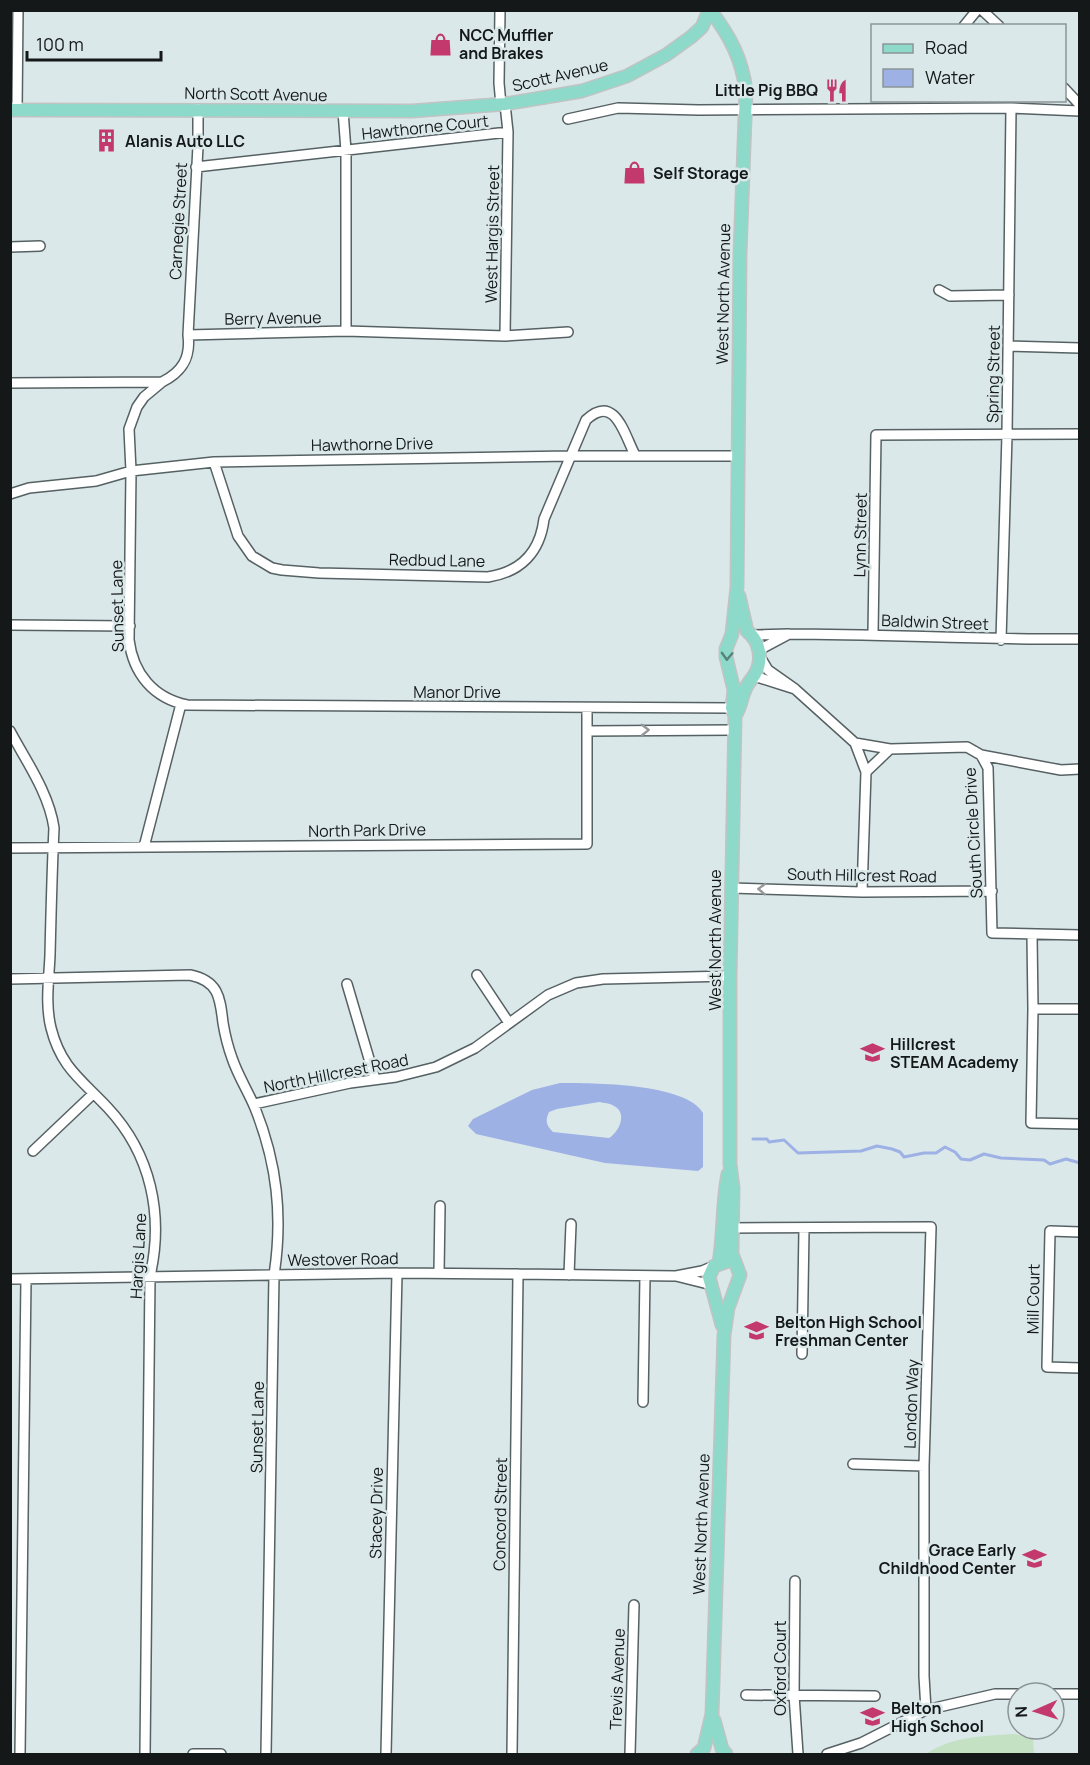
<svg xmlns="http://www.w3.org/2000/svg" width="1090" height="1765" font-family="Manrope,sans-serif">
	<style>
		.green { fill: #c4e1c3 }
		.water { fill: #9db1e5; fill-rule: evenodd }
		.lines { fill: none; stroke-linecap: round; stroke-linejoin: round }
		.stream { stroke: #9db1e5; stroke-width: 3 }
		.minor-casing { stroke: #566163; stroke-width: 12 }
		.major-casing { stroke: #c2c3c3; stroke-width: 15 }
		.minor { stroke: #fff; stroke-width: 9 }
		.major { stroke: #8edaca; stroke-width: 12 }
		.oneway { stroke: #57837a }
		.oneway2 { stroke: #959798 }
		.labels { text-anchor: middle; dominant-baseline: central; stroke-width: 5; stroke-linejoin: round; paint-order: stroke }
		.poi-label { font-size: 16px; font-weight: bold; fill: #141819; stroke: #dbe8ea; text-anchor: start }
		.street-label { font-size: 16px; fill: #141819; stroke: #dbe8ea }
	</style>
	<rect width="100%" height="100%" fill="#dbe8ea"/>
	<path class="green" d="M1015,1734L1033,1739L1034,1754H926C953,1736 983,1736 1015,1734Z"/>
	<path class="water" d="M560,1083C592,1083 686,1083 703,1113V1167L698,1171L605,1163L476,1134L468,1126L473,1119L532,1090ZM599,1102C604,1103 610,1103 614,1106C628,1113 619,1132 609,1138L553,1132C546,1125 545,1121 549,1112L557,1109Z"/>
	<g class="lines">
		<path class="stream" d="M753,1139H767L769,1142L784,1140L798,1153L861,1151L877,1146L892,1149L900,1152L904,1157L924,1153H936L945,1147L955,1152L961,1159L970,1160L984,1154L1001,1158L1044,1160L1050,1164L1066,1159L1080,1163"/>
		<defs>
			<path id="minor" d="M500,10L499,83L501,105
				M982,10L999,26
				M964,26L977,10
				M1064,88L1080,105
				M505,104L508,132L505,336
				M17,110L18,10
				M343,111L346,151V331
				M568,119L618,108L699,110L1011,108L1080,111
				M196,167L508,132
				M10,247L40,246
				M939,290L950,296L1009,295
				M188,335L346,331L505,336L568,332
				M1008,346L1080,348
				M162,382L144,397L137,407L129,429L131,471L129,640C133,673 153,698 187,705L732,708
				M10,383L162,382C182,372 191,358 188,335L198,146V109
				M214,462L238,536L252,556L272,568L282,570L319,573L488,577C521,572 540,552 544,519L586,420C615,393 624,434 635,455
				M10,494L29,488L96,481L131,471L214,462L570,456H737
				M10,625L130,626
				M789,634C886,634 983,640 1080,639
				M873,634L876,435L1080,434
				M752,635L789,634L759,650
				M1001,640L1007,435L1011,108
				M754,676L795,689L768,670L759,655
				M795,689L855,743L866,772L862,892
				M10,731C26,761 49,793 54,828C52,870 51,913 50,955C49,979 45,1004 51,1028C61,1068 82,1080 108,1108C151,1154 164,1215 150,1276L145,1754
				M587,731L734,730
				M855,743L890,749L967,747L981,755L988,768L992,933L1080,935
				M981,755L1061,770L1080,769
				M866,772L890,749
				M144,847L181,704
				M10,848L587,844V708
				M731,888L862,892L992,891
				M1032,935L1033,1009L1031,1123L1080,1124
				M477,975L509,1023
				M10,979L190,975C219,981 220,998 223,1023C225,1035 228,1047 232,1058C238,1076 248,1091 255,1108C277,1163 283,1216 274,1275L266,1754
				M347,984L375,1079
				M1033,1009H1080
				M254,1104L350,1083L396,1077L436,1067L475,1048L548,995L576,983L603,979L730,976
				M33,1151L93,1094
				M731,1228L931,1227L924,1466V1676L926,1710
				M1080,1232L1050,1231L1047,1367L1080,1368
				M439,1273L440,1206
				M569,1275L571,1224
				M676,1276L702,1271L714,1266
				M10,1279L397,1273L518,1274L676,1276L712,1285
				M802,1354L804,1229
				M643,1402L645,1276
				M853,1464L924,1466
				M795,1581L794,1695L798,1754
				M1054,1694H1080
				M746,1695L875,1696
				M20,1754L26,1279
				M193,1754H221
				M386,1754L397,1273
				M512,1754L518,1274
				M630,1754L634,1605
				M827,1754L861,1743L926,1710L995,1694H1018"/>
			<path id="major" d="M10,110L412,111L505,104L582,91L627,76L666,55L691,37L702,27L709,10
				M735,716C741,707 741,699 745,690C747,684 752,679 755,674C763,660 760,641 747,631L739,596
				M719,1263C724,1233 722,1203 728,1174
				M722,1325L709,1277L714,1266L726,1262
				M714,1720L722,1749L726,1754
				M697,1754L704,1748L712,1714L724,1335L728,1308L740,1275L732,1254L733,1188L730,1164V976L735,716L732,708L734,690L726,657V649L732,634L737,587L740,253L746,91C742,59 730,36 710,10"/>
		</defs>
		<use href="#minor" class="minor-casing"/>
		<use href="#major" class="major-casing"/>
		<use href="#minor" class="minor"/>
		<use href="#major" class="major"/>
	</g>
	<defs><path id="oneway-chevron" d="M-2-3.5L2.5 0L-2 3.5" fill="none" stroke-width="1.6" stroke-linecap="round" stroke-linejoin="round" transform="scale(1.5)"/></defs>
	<use class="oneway" href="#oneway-chevron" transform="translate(727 656) rotate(92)"/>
	<g class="oneway2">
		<use href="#oneway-chevron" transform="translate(645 730) rotate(-1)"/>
		<use href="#oneway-chevron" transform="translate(762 889) rotate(-178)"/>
	</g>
	<defs>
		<symbol id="shop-bare" viewBox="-9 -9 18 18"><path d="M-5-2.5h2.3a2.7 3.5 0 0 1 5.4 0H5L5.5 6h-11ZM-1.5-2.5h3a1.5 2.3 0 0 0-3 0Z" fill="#c3386d" stroke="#dbe8ea" stroke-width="2.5" paint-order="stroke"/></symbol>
		<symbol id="restaurant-bare" viewBox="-9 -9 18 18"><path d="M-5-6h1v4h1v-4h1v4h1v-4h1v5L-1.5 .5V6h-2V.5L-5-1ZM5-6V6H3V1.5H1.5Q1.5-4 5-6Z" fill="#c3386d" stroke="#dbe8ea" stroke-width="2.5" paint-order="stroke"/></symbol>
		<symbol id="building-bare" viewBox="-9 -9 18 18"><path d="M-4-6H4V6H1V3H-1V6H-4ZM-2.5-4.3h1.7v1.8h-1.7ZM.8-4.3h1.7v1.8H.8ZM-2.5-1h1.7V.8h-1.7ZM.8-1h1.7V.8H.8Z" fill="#c3386d" stroke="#dbe8ea" stroke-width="2.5" paint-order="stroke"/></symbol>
		<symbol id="school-bare" viewBox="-9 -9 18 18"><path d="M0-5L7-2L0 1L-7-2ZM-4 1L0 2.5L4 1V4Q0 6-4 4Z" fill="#c3386d" stroke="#dbe8ea" stroke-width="2.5" paint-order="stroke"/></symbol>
	</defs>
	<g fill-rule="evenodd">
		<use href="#shop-bare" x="424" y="28" width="33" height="33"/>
		<use href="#restaurant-bare" x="820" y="74" width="33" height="33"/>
		<use href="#building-bare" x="90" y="124" width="33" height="33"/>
		<use href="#shop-bare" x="618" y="156" width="33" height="33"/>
		<use href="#school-bare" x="856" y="1036" width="33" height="33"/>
		<use href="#school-bare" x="740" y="1314" width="33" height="33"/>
		<use href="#school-bare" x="1018" y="1542" width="33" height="33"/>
		<use href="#school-bare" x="856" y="1700" width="33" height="33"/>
	</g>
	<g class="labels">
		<g class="poi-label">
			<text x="459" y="35">NCC Muffler<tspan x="459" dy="18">and Brakes</tspan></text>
			<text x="818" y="90" text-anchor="end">Little Pig BBQ</text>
			<text x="125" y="141">Alanis Auto LLC</text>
			<text x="653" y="173">Self Storage</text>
			<text x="890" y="1044">Hillcrest<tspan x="890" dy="18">STEAM Academy</tspan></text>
			<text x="775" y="1322">Belton High School<tspan x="775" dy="18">Freshman Center</tspan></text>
			<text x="1016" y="1550" text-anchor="end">Grace Early<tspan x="1016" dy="18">Childhood Center</tspan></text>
			<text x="891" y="1708">Belton<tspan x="891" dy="18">High School</tspan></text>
		</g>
		<g class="street-label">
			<text transform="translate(560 75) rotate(-13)">Scott Avenue</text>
			<text transform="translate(256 94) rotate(1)">North Scott Avenue</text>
			<text transform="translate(425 127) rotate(-6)">Hawthorne Court</text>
			<text transform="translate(178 221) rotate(-87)">Carnegie Street</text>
			<text transform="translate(492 234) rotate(-89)">West Hargis Street</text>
			<text transform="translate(723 294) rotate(-89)">West North Avenue</text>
			<text transform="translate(273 318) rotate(-1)">Berry Avenue</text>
			<text transform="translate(993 374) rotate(-89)">Spring Street</text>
			<text transform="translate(372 444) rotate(-1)">Hawthorne Drive</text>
			<text transform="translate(860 535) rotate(-89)">Lynn Street</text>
			<text transform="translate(437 560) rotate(1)">Redbud Lane</text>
			<text transform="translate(117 606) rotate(-91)">Sunset Lane</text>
			<text transform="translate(935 622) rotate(2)">Baldwin Street</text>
			<text x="457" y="692">Manor Drive</text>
			<text transform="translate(367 830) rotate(-1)">North Park Drive</text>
			<text transform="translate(973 833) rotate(-93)">South Circle Drive</text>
			<text transform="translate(862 875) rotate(1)">South Hillcrest Road</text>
			<text transform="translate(715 940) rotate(-90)">West North Avenue</text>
			<text transform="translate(336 1073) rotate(-11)">North Hillcrest Road</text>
			<text transform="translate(138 1256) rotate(-87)">Hargis Lane</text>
			<text transform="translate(343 1259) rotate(-1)">Westover Road</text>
			<text transform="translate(1033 1299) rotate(-89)">Mill Court</text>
			<text transform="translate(911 1404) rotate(-88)">London Way</text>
			<text transform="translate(257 1427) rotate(-89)">Sunset Lane</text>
			<text transform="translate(376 1513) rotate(-89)">Stacey Drive</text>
			<text transform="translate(500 1514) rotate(-89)">Concord Street</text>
			<text transform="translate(701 1524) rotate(-88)">West North Avenue</text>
			<text transform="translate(780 1668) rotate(-90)">Oxford Court</text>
			<text transform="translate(617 1679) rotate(-88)">Trevis Avenue</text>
		</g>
	</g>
	<rect width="1090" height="1765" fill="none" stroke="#141819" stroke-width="24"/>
	<rect x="871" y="24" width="195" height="78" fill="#dbe8ea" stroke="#8b9596" stroke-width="1.5"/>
	<rect x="883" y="44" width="30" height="9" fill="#8edaca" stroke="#8b9596" stroke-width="1.5"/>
	<text x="925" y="54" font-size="18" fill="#141819">Road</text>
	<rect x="883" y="69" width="30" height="18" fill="#9db1e5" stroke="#8b9596" stroke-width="1.5"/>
	<text x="925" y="84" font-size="18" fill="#141819">Water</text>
	<g transform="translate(1036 1711) rotate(267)"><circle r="28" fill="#dbe8ea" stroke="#8b9596" stroke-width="1.5"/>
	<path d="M0-4.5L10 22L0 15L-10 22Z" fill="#c3386d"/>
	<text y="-9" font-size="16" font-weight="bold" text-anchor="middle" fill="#141819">N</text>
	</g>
	<path d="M27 51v9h134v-9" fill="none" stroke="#141819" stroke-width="3"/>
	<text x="36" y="51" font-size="18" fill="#141819" stroke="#dbe8ea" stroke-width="4.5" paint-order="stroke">100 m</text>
</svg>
